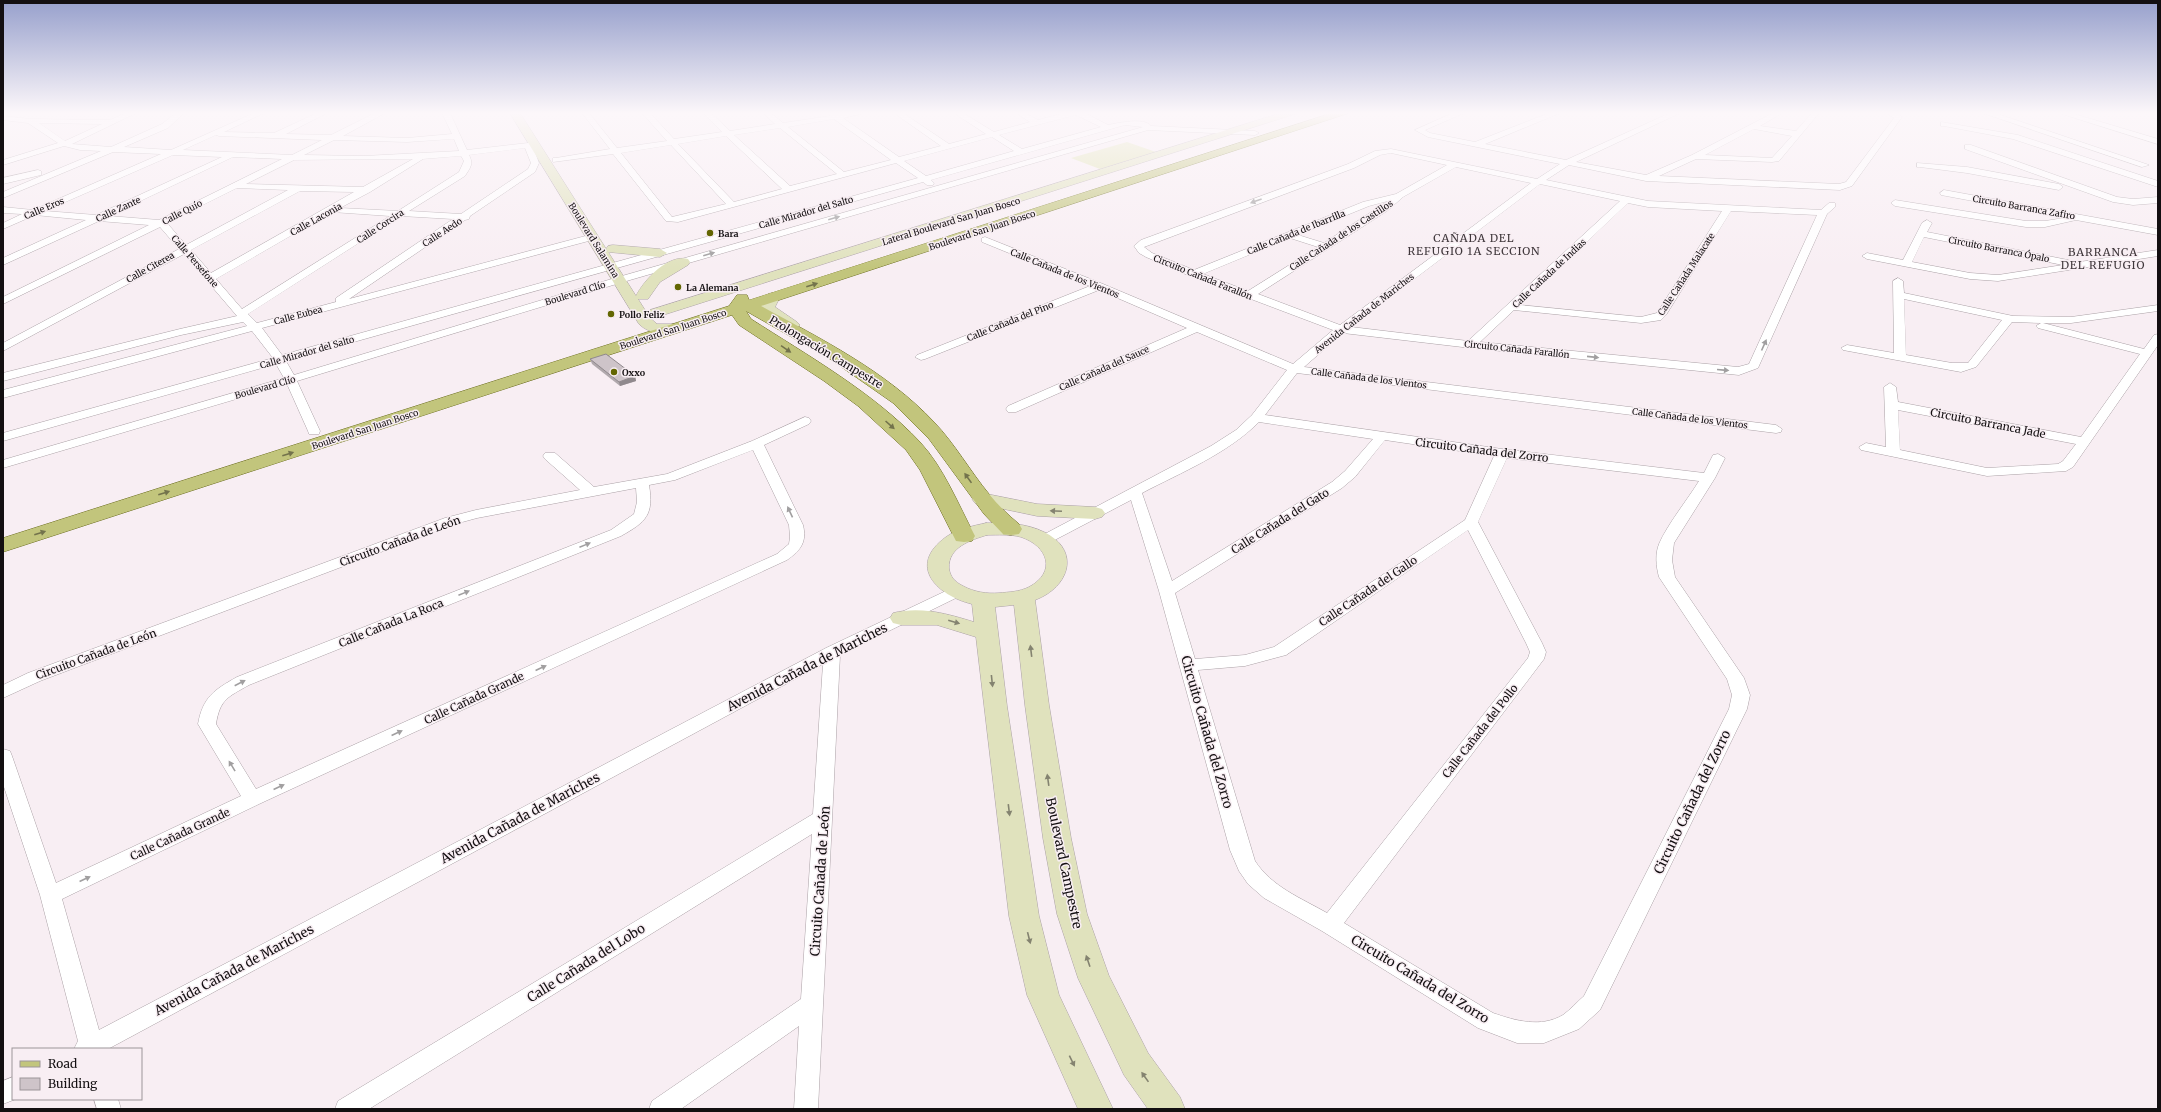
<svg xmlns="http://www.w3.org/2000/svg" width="2161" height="1112" font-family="Merriweather,serif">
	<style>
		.green { fill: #dee2af }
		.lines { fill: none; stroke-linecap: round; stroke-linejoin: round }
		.street-casing { stroke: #aba1a6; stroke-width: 1 }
		.secondary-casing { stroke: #aba1a6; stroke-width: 1 }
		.primary-casing { stroke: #6a6c1d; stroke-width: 1 }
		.street { fill: #fff; fill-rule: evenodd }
		.secondary { fill: #e0e2bd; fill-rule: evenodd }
		.primary { fill: #c2c57c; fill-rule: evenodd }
		.wall { fill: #b1a9ad }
		.shaded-wall { fill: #90898d }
		.building { fill: #cec4c9; stroke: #90898d }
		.oneway { fill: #a19fa0 }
		.oneway2 { fill: #73734c }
		.oneway3 { fill: #848370 }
		.poi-dot { fill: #636602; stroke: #f8eef3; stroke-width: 1.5 }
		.labels { text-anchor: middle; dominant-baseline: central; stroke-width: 3; stroke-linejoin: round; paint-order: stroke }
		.far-street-label { font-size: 9px; fill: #130f11; stroke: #f8eef3 }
		.far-poi-label { font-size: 9px; font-weight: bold; fill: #130f11; stroke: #f8eef3; text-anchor: start }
		.far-quarter-label { font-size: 11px; letter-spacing: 1px; fill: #3f373b; stroke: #f8eef3 }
		.street-label { font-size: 11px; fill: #130f11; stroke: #f8eef3 }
		.near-street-label { font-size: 13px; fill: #130f11; stroke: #f8eef3 }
	</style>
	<rect width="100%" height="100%" fill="#f8eef3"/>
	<path class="green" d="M1127,142L1156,152L1100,169L1071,158Z"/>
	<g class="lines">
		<defs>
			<path id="street" d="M126,113H136L72,144L111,147L162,124L176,113H184L168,128L124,147L171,150L254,113H264L224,132L274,133L317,113H327L286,134L331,135L375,113H385L343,136L407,138L452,134L442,113H450L467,150L537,142V146L533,147L539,163L535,172L470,216L469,219L465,220L349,299L593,234L598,237L596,239L262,328L282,355L918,178L896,163L678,222L666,221L613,154L553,162V158H556L610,149L582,113H589L617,148L667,141L642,113H650L674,139L722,132L703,113H711L730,131L775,124L763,113H771L783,123L830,116V113H865L843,118L899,157L941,146L894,113H903L949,144L986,134L954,113H963L994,132L1030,122L1016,113H1025L1038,120L1064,113H1085L1108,125C1118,123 1144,117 1151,126L1255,131L1259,133L1255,135L1148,130L623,282L297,381L320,431L319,434H309L308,431L287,384L3,468V460L284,378L276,364L3,441V433L273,358L252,331L3,398V390L247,326L243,322L181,335L3,381V373L180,329L237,316L184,254L3,351V343L179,249L160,227L3,304V297L149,225L99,221L3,265V258L86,220L35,215L3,229V223L22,214L3,213V207L33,210L161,154L113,152L3,198V192L101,151L80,150L64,146L3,165V160L58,143L28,123L3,120V116L30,119L110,120ZM1076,115L1101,127L1022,149L999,135ZM834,119L891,160L844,172L788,127ZM39,123L102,124L65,141ZM1125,125L1143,127L615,278L294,375L286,361L923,182L927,185H933L934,183L931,180ZM780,128L837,174L790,186L734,135ZM216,135L219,136L322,140L292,155L183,150ZM726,136L782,189L734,202L678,144ZM992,137L1014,151L926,176L904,161ZM454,139L459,151L364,156L304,155L334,140L407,142ZM671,145L726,204L672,217L621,153ZM525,148L531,163L528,169L461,214L409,211L465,176C470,168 474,164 469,155ZM173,155L222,157L96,215L45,211ZM461,156L464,161L459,172L398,211L340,208L370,192L423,159ZM233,157L282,159L159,220L109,216ZM413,159L363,187L246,184L294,160ZM237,188L288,190L186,245L167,223ZM300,191L354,192L211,273L191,250ZM332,212L390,216L242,309L216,279ZM401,216L453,219L336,298V302L257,323L248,314Z
				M1453,113H1464L1425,130L1430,133L1475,142L1549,113H1560L1485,144L1566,160L1670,113H1680L1576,162L1646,175L1692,155L1773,113H1782L1760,126L1796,131L1812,113H1819L1779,161L1772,162L1696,159L1659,176L1839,184L1846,182L1894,118L1887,113H1897L1902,117L1852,186L1840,190L1646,181L1569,165L1546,180L1648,201L1821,210L1829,203H1835V207L1827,214L1758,368L1739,375L1471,348L1343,333L1304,367L1776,425L1782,429L1781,432L1776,433L1297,373L1265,415L1502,449L1704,473L1713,455L1718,454L1725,458L1715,478L1674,543L1672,560L1675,577L1744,678L1750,695L1747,709L1600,1010L1579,1029L1544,1043H1517L1478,1028L1322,931L1264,898L1248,884L1239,871L1230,850L1159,591L1131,500L1049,543H1039L1037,540L1039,537L1211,446L1236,430L1252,415L1287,370L1197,332L1016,412H1008L1006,409L1008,406L1187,328L1099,290L925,359L921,360L915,357L917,355L1090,286L982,242V238L985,237L1103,284L1293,364L1333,330L1190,276L1146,257L1139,253L1134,246L1141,240L1348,164L1375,151L1391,149L1537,179L1560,164L1428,137L1415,130ZM1754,129L1792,136L1772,158L1705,155ZM1391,153L1447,165L1396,194L1363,202L1194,270L1152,253L1144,247L1354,168L1380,155ZM1456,167L1531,183L1340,325L1258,294L1387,211L1403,197ZM1540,184L1620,201L1468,341L1351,327ZM1388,201L1324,243L1298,235L1369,206ZM1628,203L1648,207L1722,211L1657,313L1641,317L1520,305ZM1731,211L1817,215L1749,364L1738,367L1480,342L1514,310L1641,323L1661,320L1666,315ZM1290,238L1318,247L1248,291L1203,274ZM1259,422L1373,439L1345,471L1332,482L1172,581L1142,493C1182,472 1227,454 1259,422ZM1385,440L1494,456L1465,520L1274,647L1245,655L1195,659L1175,593L1342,488L1355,477ZM1507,458L1699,481C1688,499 1667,525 1659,544C1655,554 1656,566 1659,577L1727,679L1732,695L1729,709L1584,996C1577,1002 1570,1010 1563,1015C1541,1028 1516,1021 1493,1013L1344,923L1544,659L1546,652L1542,643L1478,522ZM1468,530L1526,643L1530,652L1528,658L1327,913C1301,898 1272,887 1255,861L1198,670L1245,666L1286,655Z
				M1983,113H1995L2149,165L2142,167Z
				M2059,113H2071L2158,139V144Z
				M1941,122L2018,135L2158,181V187L2013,139L1944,126H1941Z
				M1965,145H1971L2117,197L2133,199L2158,197V203L2133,205L2113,202L1965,149Z
				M1917,163L1967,167L2059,184L2063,187L2059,190L1967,173L1920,167H1917Z
				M38,170L41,171V175L3,184V178Z
				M1944,190L2158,229V235L2076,220L2045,227H2026L1895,206L1891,203L1895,200L2026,221H2045L2064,218L1941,195L1940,193Z
				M1927,220L1932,223L1927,232L2068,260L2073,263L2158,250V256L1998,281L1970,279L1867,259L1862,256L1867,253L1903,260L1922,223ZM1924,237L2063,265L1998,275L1970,273L1912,262Z
				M1898,278L1903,281L1904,293L2013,316L2071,317L2158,305V311L2071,323H2043L2144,349L2154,335L2158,334V345L2073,467L2066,471L1987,476L1861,450L1859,447L1866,443L1886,447L1884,387L1890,383L1896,387L1898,402L2081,437L2140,354L2038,328L2036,326L2041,323L2012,322L1976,367L1961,372L1843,350L1841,348L1847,345L1894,353L1893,281ZM1904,299L2002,320L1968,363H1952L1906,355ZM1898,410L2076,444L2063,461L2058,464L1987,468L1900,450Z
				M805,417L809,418L811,421L809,424L764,445L803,525C807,542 801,550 787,560L259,804L62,899L99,1030L826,648L950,589H962L964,592L962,595L840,655L818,1109H794L799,1026L681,1109H649L652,1101L801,999L812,834L369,1109H335L338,1101L813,814L823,664L108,1049H74L78,1041L40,895L3,784V749L10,751L12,756L56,883L241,796L198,724C203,697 214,690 237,677L611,530L634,514L637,502L636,488L477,518L455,524L40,681L3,698V685L28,673L445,518L476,510L580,490L545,459L543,456L545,453H555L594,487L667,474L752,441ZM753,450L789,525L790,537L789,544L777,554L256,789L216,724C220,699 228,697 249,685L621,536C646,522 654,515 649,485L675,480Z
				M13,1077V1099H16L3,1104V1081Z
				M94,1099H118L121,1109H97Z"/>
			<path id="secondary" d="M510,113H520L636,296C644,280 668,254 688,259L690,262L688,265L660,282L648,299H638L650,318L657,324H684L687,327L684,330C669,334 651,336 639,324Z
				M1281,113H1298L660,316H650L647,313L650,310Z
				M613,245L660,249L667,253L660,257L608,252L606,249L608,246Z
				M773,293L778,294L780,297L775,307L797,322L800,325L797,328H787L759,308L768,294Z
				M982,493L1037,504L1095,507L1102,509L1105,513L1102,517L1095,519L1037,516L975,503L972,499L975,495Z
				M986,523C1006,523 1026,523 1044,532C1081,550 1070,587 1035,600L1049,705L1071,838L1087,914L1109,976L1148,1053L1180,1097L1185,1109H1148L1124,1075L1078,978L1057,914L1043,838L1025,705L1014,605L995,607L1007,706L1039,916L1059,995L1113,1109H1078L1027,995L1009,916L976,637L937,625H901L893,623L890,618L893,613C921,606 948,614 974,622L972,604C938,596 906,566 946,537C957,529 973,526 986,523ZM987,535C998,535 1010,534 1021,537C1048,546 1057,572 1029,587C1019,592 1009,592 999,593C987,594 974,592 963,586C955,582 950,577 949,568C948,547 971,540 987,535Z"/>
			<path id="primary" d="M1332,113H1349L761,306C821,339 886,371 934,422C955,444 970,471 989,494C998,505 1008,515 1019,524L1022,529L1019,534L1011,535L1003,534L984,514L929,439L893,403L830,359L746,311L751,319C807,355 874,393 920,442C944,468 958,504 975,536L972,541L964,542L956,541L920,470L906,450L858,406L824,381L739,325L732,315L3,552V538L729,306L737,295H747L749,300Z"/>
		</defs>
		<use href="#street" class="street-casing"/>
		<use href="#secondary" class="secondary-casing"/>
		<use href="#primary" class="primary-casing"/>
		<use href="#street" class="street"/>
		<use href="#secondary" class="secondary"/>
		<use href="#primary" class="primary"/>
	</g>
	<path class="wall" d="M590,359L635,376L636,381L620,386L592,364Z"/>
	<path class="shaded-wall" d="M635,376L636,381L620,386L619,382Z"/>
	<path class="building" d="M606,354L635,376L619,382L590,359Z"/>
	<defs><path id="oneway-solid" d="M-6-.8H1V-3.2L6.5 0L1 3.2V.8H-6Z"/></defs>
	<g class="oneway">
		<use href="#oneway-solid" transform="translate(1256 201) rotate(160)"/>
		<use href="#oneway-solid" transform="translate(834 218) rotate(-16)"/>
		<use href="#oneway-solid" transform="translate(709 254) rotate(-16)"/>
		<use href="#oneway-solid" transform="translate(1764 345) rotate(-66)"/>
		<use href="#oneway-solid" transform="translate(1593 357) rotate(6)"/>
		<use href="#oneway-solid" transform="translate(1723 370) rotate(5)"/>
		<use href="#oneway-solid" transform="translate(790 512) rotate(-115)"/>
		<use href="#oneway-solid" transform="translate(585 545) rotate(-22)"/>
		<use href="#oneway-solid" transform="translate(464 593) rotate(-22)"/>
		<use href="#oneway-solid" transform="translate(541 668) rotate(-25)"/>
		<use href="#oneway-solid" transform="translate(240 683) rotate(-27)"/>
		<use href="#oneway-solid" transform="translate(397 733) rotate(-25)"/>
		<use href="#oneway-solid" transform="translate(232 766) rotate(-121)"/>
		<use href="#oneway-solid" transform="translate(279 787) rotate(-25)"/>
		<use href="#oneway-solid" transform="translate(85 879) rotate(-25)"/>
	</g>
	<g class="oneway2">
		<use href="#oneway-solid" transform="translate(812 285) rotate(-18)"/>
		<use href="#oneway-solid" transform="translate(786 349) rotate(34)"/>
		<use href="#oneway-solid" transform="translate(890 425) rotate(42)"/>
		<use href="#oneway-solid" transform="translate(288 454) rotate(-18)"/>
		<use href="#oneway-solid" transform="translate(968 478) rotate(-125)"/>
		<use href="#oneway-solid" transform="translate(164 493) rotate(-18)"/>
		<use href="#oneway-solid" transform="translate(40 533) rotate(-18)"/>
	</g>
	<g class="oneway3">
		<use href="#oneway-solid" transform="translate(1056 511) rotate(-177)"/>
		<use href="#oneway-solid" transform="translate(954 622) rotate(16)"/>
		<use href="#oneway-solid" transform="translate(1031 651) rotate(-97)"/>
		<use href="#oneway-solid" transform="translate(992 681) rotate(84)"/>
		<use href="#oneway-solid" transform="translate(1048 780) rotate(-98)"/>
		<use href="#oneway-solid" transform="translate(1009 810) rotate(83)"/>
		<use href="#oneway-solid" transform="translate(1029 938) rotate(76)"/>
		<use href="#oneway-solid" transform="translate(1088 961) rotate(-109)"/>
		<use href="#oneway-solid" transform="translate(1072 1061) rotate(64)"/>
		<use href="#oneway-solid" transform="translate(1145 1077) rotate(-125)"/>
	</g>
	<linearGradient id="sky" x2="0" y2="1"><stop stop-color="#97a0cc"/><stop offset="0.42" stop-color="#fcf7fa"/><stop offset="1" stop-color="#fcf7fa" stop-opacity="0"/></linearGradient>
	<rect width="2161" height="269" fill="url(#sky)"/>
	<g class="poi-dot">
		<circle cx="710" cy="233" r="4"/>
		<circle cx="678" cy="287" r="4"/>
		<circle cx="611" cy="314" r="4"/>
		<circle cx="614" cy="372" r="4"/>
	</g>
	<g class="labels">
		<g class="far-street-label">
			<text transform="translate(2024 207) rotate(10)">Circuito Barranca Zafiro</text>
			<text transform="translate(44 208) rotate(-23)">Calle Eros</text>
			<text transform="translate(118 209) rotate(-25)">Calle Zante</text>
			<text transform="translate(182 212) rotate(-27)">Calle Quío</text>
			<text transform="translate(806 212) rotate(-16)">Calle Mirador del Salto</text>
			<text transform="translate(316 219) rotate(-29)">Calle Laconia</text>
			<text transform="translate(951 221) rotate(-17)">Lateral Boulevard San Juan Bosco</text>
			<text transform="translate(380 226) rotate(-33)">Calle Corcira</text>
			<text transform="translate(982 230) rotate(-18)">Boulevard San Juan Bosco</text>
			<text transform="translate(442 232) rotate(-33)">Calle Aedo</text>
			<text transform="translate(1296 232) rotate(-22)">Calle Cañada de Ibarrilla</text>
			<text transform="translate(1341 235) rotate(-33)">Calle Cañada de los Castillos</text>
			<text transform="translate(594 240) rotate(58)">Boulevard Salamina</text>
			<text transform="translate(1999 249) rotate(11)">Circuito Barranca Ópalo</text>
			<text transform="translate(195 261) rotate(49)">Calle Persefone</text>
			<text transform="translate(150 267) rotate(-29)">Calle Citerea</text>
			<text transform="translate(1065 273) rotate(22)">Calle Cañada de los Vientos</text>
			<text transform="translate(1549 273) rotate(-43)">Calle Cañada de Indias</text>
			<text transform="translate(1686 274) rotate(-57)">Calle Cañada Malacate</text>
			<text transform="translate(1203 277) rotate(22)">Circuito Cañada Farallón</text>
			<text transform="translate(575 293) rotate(-17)">Boulevard Clío</text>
			<text transform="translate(1364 313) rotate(-38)">Avenida Cañada de Mariches</text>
			<text transform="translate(298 315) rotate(-15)">Calle Eubea</text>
			<text transform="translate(1010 321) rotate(-22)">Calle Cañada del Pino</text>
			<text transform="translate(673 329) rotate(-18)">Boulevard San Juan Bosco</text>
			<text transform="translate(1517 349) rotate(6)">Circuito Cañada Farallón</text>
			<text transform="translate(307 352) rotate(-16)">Calle Mirador del Salto</text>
			<text transform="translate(1104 368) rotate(-24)">Calle Cañada del Sauce</text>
			<text transform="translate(1369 378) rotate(7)">Calle Cañada de los Vientos</text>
			<text transform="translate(265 387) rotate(-16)">Boulevard Clío</text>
			<text transform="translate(1690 418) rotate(7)">Calle Cañada de los Vientos</text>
			<text transform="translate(365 429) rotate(-18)">Boulevard San Juan Bosco</text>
		</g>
		<g class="far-poi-label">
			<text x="718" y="233">Bara</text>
			<text x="686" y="287">La Alemana</text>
			<text x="619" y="314">Pollo Feliz</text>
			<text x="622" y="372">Oxxo</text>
		</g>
		<g class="far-quarter-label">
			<text x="1474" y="238">CAÑADA DEL<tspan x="1474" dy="13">REFUGIO 1A SECCION</tspan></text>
			<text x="2103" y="252">BARRANCA<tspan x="2103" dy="13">DEL REFUGIO</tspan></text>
		</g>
		<g class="street-label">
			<text transform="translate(826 352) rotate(31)">Prolongación Campestre</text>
			<text transform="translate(1988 423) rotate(11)">Circuito Barranca Jade</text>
			<text transform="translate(1482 450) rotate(7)">Circuito Cañada del Zorro</text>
			<text transform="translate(1280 521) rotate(-32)">Calle Cañada del Gato</text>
			<text transform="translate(400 541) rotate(-20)">Circuito Cañada de León</text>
			<text transform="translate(1368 591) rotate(-34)">Calle Cañada del Gallo</text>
			<text transform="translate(391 623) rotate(-22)">Calle Cañada La Roca</text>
			<text transform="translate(96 654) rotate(-20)">Circuito Cañada de León</text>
			<text transform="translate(474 698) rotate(-25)">Calle Cañada Grande</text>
			<text transform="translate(1480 731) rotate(-52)">Calle Cañada del Pollo</text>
			<text transform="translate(180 834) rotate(-25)">Calle Cañada Grande</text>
		</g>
		<g class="near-street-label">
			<text transform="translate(807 667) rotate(-27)">Avenida Cañada de Mariches</text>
			<text transform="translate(1207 732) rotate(74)">Circuito Cañada del Zorro</text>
			<text transform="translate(1692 802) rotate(-64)">Circuito Cañada del Zorro</text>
			<text transform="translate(520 818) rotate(-28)">Avenida Cañada de Mariches</text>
			<text transform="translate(1064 863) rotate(78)">Boulevard Campestre</text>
			<text transform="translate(820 881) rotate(-86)">Circuito Cañada de León</text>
			<text transform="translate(586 963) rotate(-32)">Calle Cañada del Lobo</text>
			<text transform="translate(234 970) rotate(-28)">Avenida Cañada de Mariches</text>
			<text transform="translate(1420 979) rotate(31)">Circuito Cañada del Zorro</text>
		</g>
	</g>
	<rect width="2161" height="1112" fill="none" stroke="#130f11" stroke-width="8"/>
	<rect x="12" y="1048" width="130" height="52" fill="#f8eef3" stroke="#9c9599"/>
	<rect x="20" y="1061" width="20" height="6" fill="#c2c57c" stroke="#9c9599"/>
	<text x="48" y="1068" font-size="12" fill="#130f11">Road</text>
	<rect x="20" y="1078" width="20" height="12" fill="#cec4c9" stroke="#9c9599"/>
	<text x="48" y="1088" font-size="12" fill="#130f11">Building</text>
</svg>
